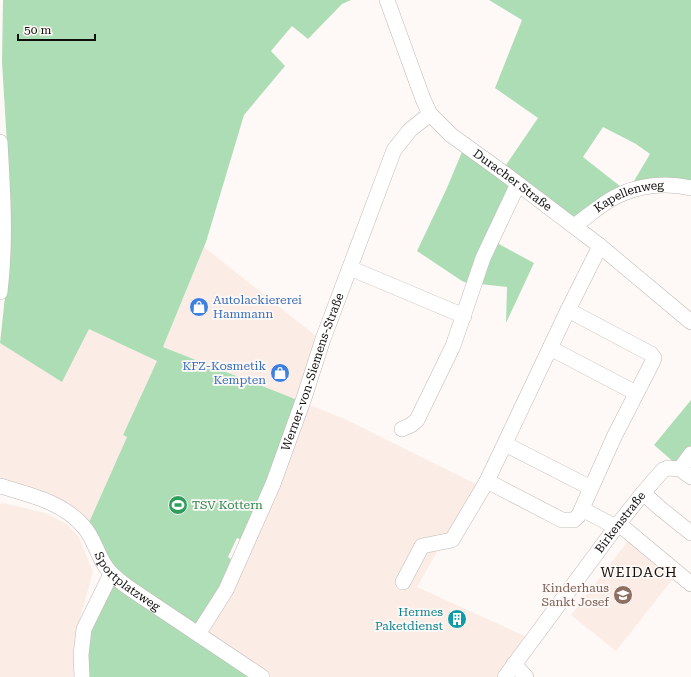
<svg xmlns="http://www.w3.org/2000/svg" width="691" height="677" font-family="'Roboto Serif',serif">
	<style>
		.built { fill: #fbede6 }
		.green { fill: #adddb5 }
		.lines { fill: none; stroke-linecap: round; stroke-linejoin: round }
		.minor-casing { stroke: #bfb9b5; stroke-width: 16 }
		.minor { stroke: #fff; stroke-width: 15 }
		.labels { text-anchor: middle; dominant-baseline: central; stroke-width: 3.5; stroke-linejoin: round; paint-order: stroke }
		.street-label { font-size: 12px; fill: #110f0d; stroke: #fef9f7 }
		.shop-label { font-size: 12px; fill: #366cbe; stroke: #fef9f7; text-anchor: start }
		.leisure-label { font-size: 12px; fill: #27864d; stroke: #fef9f7; text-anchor: start }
		.education-label { font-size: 12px; fill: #785e54; stroke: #fef9f7; text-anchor: end }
		.culture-label { font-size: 12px; fill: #0d838f; stroke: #fef9f7; text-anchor: end }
		.quarter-label { font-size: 14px; letter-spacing: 1px; fill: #110f0d; stroke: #fef9f7 }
	</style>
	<rect width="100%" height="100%" fill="#fef9f7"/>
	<path class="built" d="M204,247L320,339L300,401L163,347Z
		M88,328L157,361L123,435L127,437L87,527L0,481V343L4,345Z
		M305,403L347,420L480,486L441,545L417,587L529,638L500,677H268L203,634Z
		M3,503L46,513L67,524L79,537L93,572L78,626L76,677H0V504Z
		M631,537L676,575L616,651L571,615Z"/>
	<path class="green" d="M3,0H351L342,4L308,39L292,26L271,51L285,66L244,115L206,242L163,347L300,401L244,541L237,538L228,557L235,562L196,629L113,570L87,527L127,437L123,435L157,361L89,329L62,382L0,343L10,251L11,210L2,62Z
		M489,0H691V186H640L634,181L650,154L636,144L603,127L583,157L625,190L576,221L504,168L538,118L495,88L522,20Z
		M462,152L509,183L510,187L467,283L462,281L417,251L446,190Z
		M495,242L534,263L506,323L507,287L480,284Z
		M691,400V447L676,464L654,445Z
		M114,580L256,677H87L89,630Z"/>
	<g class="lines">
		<defs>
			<g id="minor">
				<path id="s1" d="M387,0L423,99L430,114L451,135L505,174L600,246L691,322"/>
				<path d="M0,142C3,193 6,242 0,292"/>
				<path id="s2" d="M574,226C587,217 600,205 615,197C638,185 666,182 691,188"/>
				<path d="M350,268L464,316"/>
				<path d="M550,348L636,393"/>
				<path d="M402,429L411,425L417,420L453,346L483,258L518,184"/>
				<path d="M505,444L591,488"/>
				<path d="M680,469L691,454"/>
				<path d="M487,481L562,520H574L579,515L615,435L652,363L654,358L651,354L568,310"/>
				<path id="s3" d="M0,486C30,495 63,502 84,527C94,538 97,555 106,567C111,575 121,582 129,588L262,677"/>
				<path d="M643,493L661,509L691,533"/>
				<path d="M582,509L616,527"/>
				<path d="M619,524L691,584"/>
				<path d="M403,582L422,546L452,540L487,481L568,310L600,246"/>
				<path id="s4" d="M198,634L226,590L273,484L304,398L323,339L394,150L410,130L430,114"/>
				<path d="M514,664L526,677"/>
				<path d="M82,677L81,655L84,629L111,574"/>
				<path id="s5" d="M505,677L616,527L643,493L663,470L668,468L680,469L691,477"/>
			</g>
		</defs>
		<use href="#minor" class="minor-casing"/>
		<use href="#minor" class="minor"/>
	</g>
	<defs>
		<symbol id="shop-disc" viewBox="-11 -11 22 22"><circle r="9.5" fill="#3f7fe0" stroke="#fef9f7"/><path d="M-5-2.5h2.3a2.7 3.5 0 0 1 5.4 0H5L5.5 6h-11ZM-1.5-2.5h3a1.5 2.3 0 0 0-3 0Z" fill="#fff"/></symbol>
		<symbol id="stadium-disc" viewBox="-11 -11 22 22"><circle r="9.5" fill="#2e9e5b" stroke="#fef9f7"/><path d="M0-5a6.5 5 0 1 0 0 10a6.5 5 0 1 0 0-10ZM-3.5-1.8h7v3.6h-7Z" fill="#fff"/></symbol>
		<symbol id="school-disc" viewBox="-11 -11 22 22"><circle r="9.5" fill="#8d6e63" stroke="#fef9f7"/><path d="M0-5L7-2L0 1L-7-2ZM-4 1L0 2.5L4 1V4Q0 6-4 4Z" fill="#fff"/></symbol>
		<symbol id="building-disc" viewBox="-11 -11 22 22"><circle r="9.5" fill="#0f9aa8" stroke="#fef9f7"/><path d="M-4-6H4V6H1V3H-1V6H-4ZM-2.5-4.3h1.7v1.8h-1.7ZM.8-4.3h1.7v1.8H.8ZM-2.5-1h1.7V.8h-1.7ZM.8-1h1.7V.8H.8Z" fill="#fff"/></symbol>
	</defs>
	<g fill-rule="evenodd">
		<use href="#shop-disc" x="188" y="296" width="22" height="22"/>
		<use href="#shop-disc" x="269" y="362" width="22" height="22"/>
		<use href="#stadium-disc" x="167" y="494" width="22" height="22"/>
		<use href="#school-disc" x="612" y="584" width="22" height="22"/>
		<use href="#building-disc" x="446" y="608" width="22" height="22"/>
	</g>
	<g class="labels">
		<g class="street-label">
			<text stroke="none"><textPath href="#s1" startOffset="228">Duracher Straße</textPath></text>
			<text stroke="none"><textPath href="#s2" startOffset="64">Kapellenweg</textPath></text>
			<text stroke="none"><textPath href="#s4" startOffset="287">Werner-von-Siemens-Straße</textPath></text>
			<text stroke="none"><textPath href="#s5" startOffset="193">Birkenstraße</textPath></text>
			<text stroke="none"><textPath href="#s3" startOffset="166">Sportplatzweg</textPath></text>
		</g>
		<g class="shop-label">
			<text x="213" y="300">Autolackiererei<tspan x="213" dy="14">Hammann</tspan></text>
			<text x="266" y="366" text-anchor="end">KFZ-Kosmetik<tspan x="266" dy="14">Kempten</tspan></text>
		</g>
		<g class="leisure-label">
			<text x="192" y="505">TSV Kottern</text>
		</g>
		<g class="education-label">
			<text x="609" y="588">Kinderhaus<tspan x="609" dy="14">Sankt Josef</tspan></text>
		</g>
		<g class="culture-label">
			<text x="443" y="612">Hermes<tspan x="443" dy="14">Paketdienst</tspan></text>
		</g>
		<g class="quarter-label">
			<text x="639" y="572">WEIDACH</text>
		</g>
	</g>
	<path d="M18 34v6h77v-6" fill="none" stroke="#110f0d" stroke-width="2"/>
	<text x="24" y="34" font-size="12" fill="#110f0d" stroke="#fef9f7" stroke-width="3" paint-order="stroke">50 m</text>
</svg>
